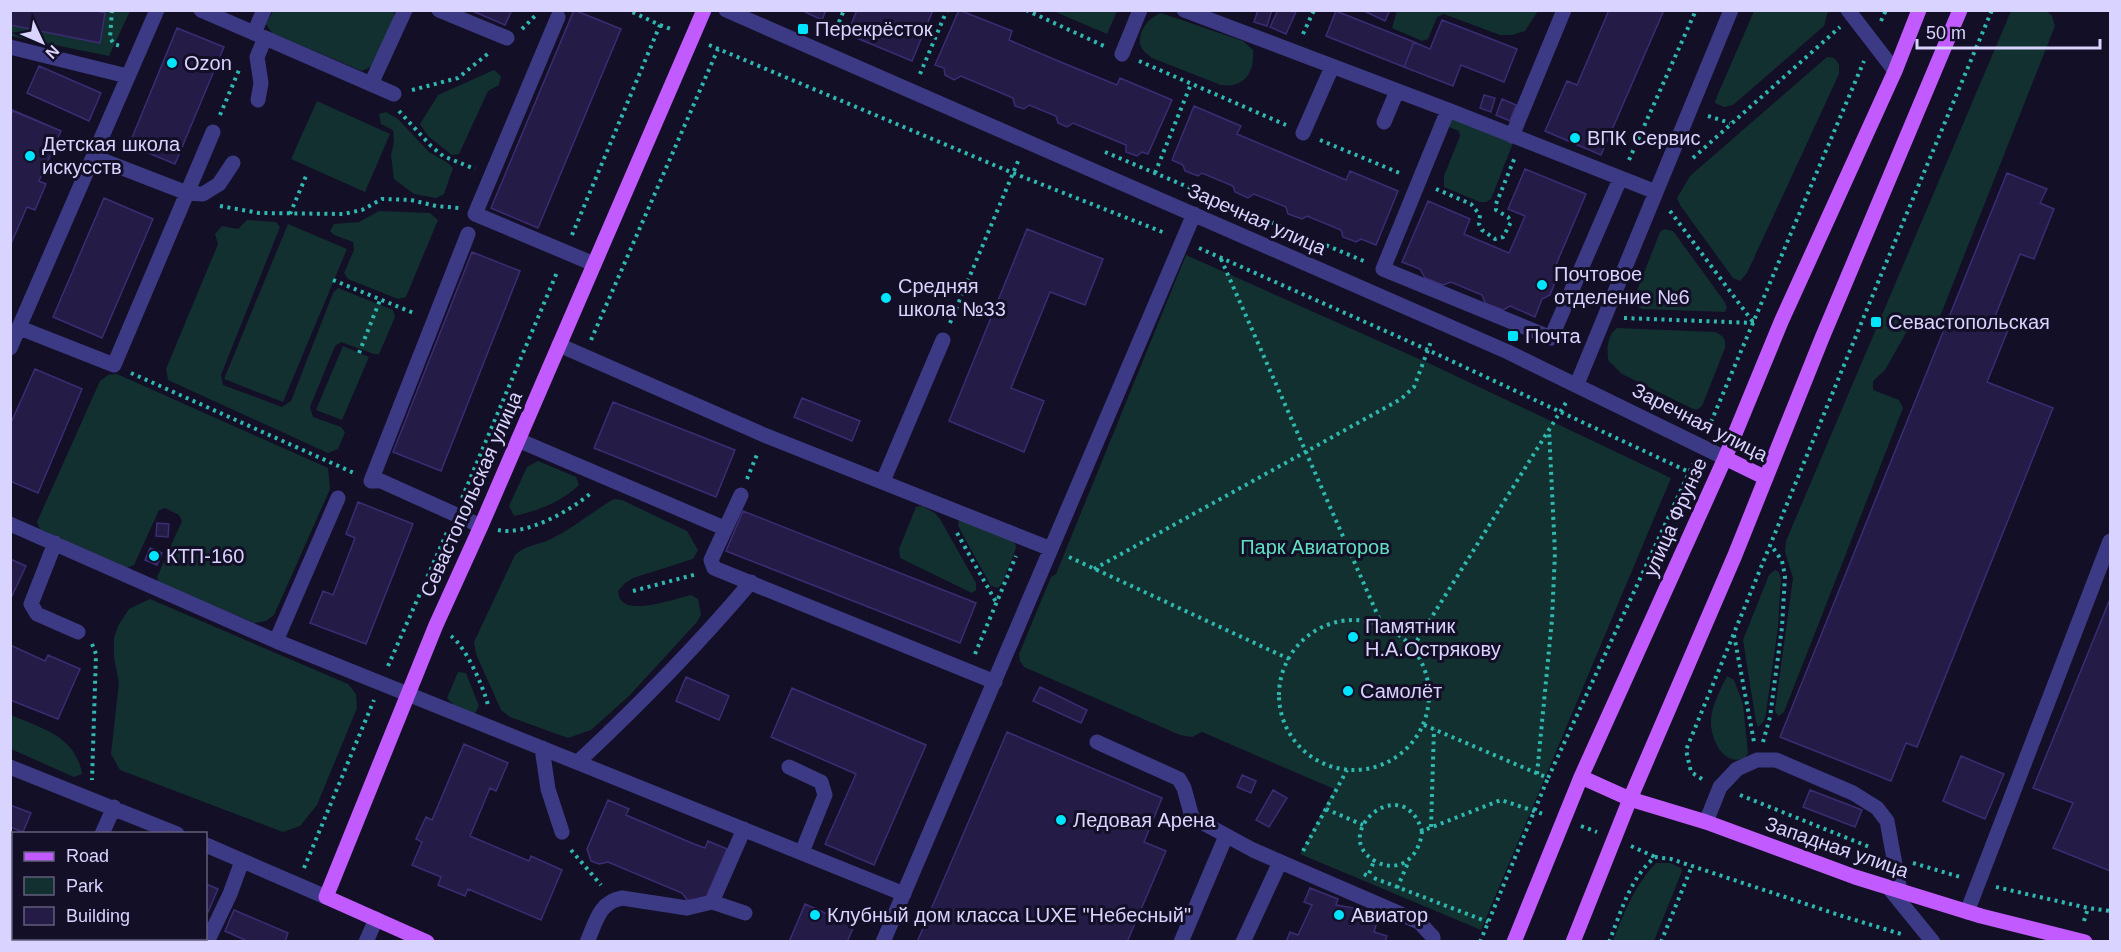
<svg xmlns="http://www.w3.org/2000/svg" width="2121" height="952" font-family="Helvetica,sans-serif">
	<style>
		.green { fill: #12302f }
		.building { fill: #241b47; stroke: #3b2d73; stroke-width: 1.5 }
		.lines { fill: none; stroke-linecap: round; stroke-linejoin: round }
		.path { stroke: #2fb8b0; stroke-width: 4; stroke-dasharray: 3 4.5; stroke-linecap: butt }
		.minor { stroke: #3d3a85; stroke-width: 15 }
		.major { stroke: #c25bff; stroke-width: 15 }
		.poi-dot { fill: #00e5ff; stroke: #130f26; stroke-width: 2 }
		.labels { text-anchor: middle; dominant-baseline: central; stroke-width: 6; stroke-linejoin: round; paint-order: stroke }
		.poi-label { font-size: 20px; fill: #d9d4ff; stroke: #130f26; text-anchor: start }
		.street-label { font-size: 20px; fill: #d9d4ff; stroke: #130f26 }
		.park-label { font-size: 20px; fill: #5fe0c0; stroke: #130f26 }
	</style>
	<rect width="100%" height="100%" fill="#130f26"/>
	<path class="green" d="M1051,10H1117V11L1107,34Z
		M10,11H130L109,56L11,36Z
		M273,11H394V17L372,66L362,71L272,33L266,24Z
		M1397,11V10L1538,11L1525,31L1512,35H1500L1444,14L1437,17L1428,39L1422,41L1392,28Z
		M1754,11H1828L1824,26L1733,105L1724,107L1715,103V101Z
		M2011,11H2047L2052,16L2055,26L1937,324L1929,329L1915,323L1911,324L1885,370L1873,381V390L1899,400L1903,408L1784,712L1779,716L1776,713L1775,710L1793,578L1785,552L1786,541Z
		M1161,13L1243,41L1253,50C1255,73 1244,88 1221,85L1152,58C1147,54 1141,50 1140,43C1139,29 1150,17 1161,13Z
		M1827,57L1834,58L1839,64V74L1747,273L1740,281L1733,278L1680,205L1677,198L1690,176Z
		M494,70L501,76L499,85L488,91L459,154L452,155L428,136L420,124L438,95Z
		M317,101L390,134L365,192L291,159Z
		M386,112L398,119L429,152L448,163L453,168L444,194L436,198L414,194L394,179L391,156L394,141L393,130L381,124L379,114Z
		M1450,117L1513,143L1491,199L1486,202H1480L1444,187V176L1460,136L1459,131L1449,127L1447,124Z
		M379,211L430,213L438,220L406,297L398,299L348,279L344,273L354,250L353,242L334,235L330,231L334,224L359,222Z
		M247,220L276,222L280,227L221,375L223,385L282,407L291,401L333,293L338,288L393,310L395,317L379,354H374L341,342L335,346L310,407L313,417L341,427L345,432L338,449L328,453L168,380L166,369L218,244L215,234L222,226L238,229Z
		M288,224L347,249L283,402L224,379Z
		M1664,229L1673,231L1724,301L1727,307L1725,312L1642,309L1634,305L1633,301L1660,232Z
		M1186,255L1437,367L1671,478L1481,930L1300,854L1334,789L1202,732L1192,737L1180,735L1024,667L1020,661L1019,654L1051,577L1056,574Z
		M1617,328L1715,332C1724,336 1726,339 1725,348L1702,406L1696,410L1691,408L1622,374L1608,360C1607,348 1607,335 1617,328Z
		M343,346L369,357L342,420L316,410Z
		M117,374L328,468L330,489L274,615L266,621L255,623L159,583L157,577L182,521L179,515L165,508L159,510L134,565L126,568L40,529L37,522L100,381L108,375Z
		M538,461L576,477L579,485C562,502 537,511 514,516L509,506L527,467Z
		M614,499L622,500L687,531L698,550L693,559L633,578L625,583L618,591C619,594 619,598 621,600C631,615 677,598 691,595L698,599L701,615L697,622L629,696L591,730L568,738L510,717L501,710L476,654L474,642L515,555C524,546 537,545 549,540C572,529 592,512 614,499Z
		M922,506L935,513L940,519L976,583V590L972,593L900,558L899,549L916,507Z
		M959,520L1014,541L1016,546L1015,551L1002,584L998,588L991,586L958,526Z
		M1775,570L1779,572L1781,579L1778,627L1766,713L1764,721L1758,727L1756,722L1743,640L1769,575Z
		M150,599L348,684L356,694L357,708L317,805L300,826L283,832L120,770L111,754L119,682L114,658V638L118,626L129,609Z
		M458,672L466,673L479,706L474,715L460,711L447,698Z
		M1727,676L1734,680L1743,704L1748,753L1745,758C1725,766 1713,744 1711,725C1710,708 1720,691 1727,676Z
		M11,715C41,728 76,736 82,774L74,777L11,749Z
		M1656,863H1670L1681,868L1682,871L1654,941H1613C1624,913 1634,886 1656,863Z"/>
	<path class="building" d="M10,10H92L105,13L100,43L10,25Z
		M470,10H512L505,25Z
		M574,10L621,29L538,228L491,208Z
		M801,10H826L822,20Z
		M857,10H933L912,61L847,34Z
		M959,10L1012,31L1009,40L1063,63L1117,85L1120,78L1172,100L1148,154L1142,152L1137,156L1126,152V145L1073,123L1067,127L1058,123L1056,116L1029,105L1024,109L1015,106L1013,98L961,76L954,80L945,75L944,68L935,65Z
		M1258,10H1272L1267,26L1254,22Z
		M1278,10L1296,12L1286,34L1270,27Z
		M1362,10H1390L1385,21Z
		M1609,10H1664L1601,155L1545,131L1567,81L1577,85Z
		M1336,11L1414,42L1404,67L1326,36Z
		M1442,20L1517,49L1504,82L1461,65L1453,86L1404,67L1414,42L1430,49Z
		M177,28L224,47L175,164L129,145Z
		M39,66L101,93L89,121L27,93Z
		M1484,95L1495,98L1491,112L1480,108Z
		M1502,99L1516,105L1510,121L1496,115Z
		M1194,106L1241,126L1237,134L1346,180L1350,171L1398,191L1376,245L1361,239L1356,242L1343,237L1341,230L1307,216L1302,219L1288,214L1286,207L1254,194L1248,198L1235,192L1233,186L1202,173L1198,176L1185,171L1183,165L1172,160Z
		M10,109L61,131L39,181L46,184L35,210L27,207L10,246Z
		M13,111L61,131L39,181L46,184L35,210L27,207L10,246V117Z
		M1525,169L1586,194L1553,272L1556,280L1550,295L1542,299L1535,317L1510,306L1503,310L1485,303L1482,295L1451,282L1443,285L1425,278L1420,269L1402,262L1428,201L1470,219L1464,234L1509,253L1525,216L1508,209Z
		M2007,173L2047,189L2040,203L2054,209L2034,259L2020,254L1994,319L2010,325L1987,382L2053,408L1917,747L1906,743L1891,781L1780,737Z
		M104,198L153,219L102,338L53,317Z
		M1027,229L1103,259L1085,305L1050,292L1011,388L1044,401L1024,452L949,421Z
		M472,252L520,271L441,471L393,452Z
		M35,369L82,389L38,493L10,481V425Z
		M802,398L860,421L852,441L794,417Z
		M613,402L735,450L716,497L594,448Z
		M358,502L413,524L366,644L310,623L323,591L333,595L355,538L346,534Z
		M743,511L976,603L960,643L726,551Z
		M157,523L169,524L168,537L156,536Z
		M150,548L162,553L157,565L145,560Z
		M10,559L26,566L12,596L10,595Z
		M2110,599V871L2053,848L2073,803L2033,788Z
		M10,645L45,661L48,655L80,669L58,719L10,700Z
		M686,677L729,696L719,720L676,701Z
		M1040,687L1087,710L1081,723L1033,701Z
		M792,688L926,745L874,865L825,844L856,774L771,737Z
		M1007,732L1162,798L1144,842L1166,851L1127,942H917Z
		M464,744L508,763L496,791L490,788L470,836L529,861L531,856L562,870L541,920L468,889L465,896L438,885L441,877L412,865L422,842L416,839L426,817L432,820Z
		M1961,756L2004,774L1985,819L1943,801Z
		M1242,775L1256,781L1251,793L1237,787Z
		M1273,790L1287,798L1269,827L1256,820Z
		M1810,790L1862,810L1855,827L1803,807Z
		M608,800L629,809L626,815L694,844L705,848L708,841L727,849L705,900H687L682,893L608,862L599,864L591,861L587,849Z
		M10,805L31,813L23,832L10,827Z
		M206,884L218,889L208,912L206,911Z
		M1310,888L1338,899L1336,905L1365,910L1378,919L1374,932L1387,936L1385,942H1286L1290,932L1298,935L1312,905L1304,902Z
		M14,890V938H34L33,942H10V897Z
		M805,904L854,926L847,942H789Z
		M234,910L288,933L285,942H249L225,931Z
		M102,938H137L136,942H100Z"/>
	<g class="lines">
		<path class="path" d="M112,10L110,38L114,44L120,46
			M1026,10L1104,46
			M1881,21L1886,10
			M660,25L674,30
			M522,29L536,15
			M1303,34L1314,10
			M833,36L844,10
			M709,45L1013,173L1165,233
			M1139,61L1286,125
			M920,74L947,10
			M412,90L458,78L490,52
			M399,111L431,146L443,156L475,169
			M220,115L239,70
			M1708,116L1730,123
			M1320,140L1402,174
			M1105,152L1366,262
			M1693,158L1840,27
			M1629,160L1696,10
			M1155,173L1191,84
			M1436,189L1471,204L1480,215L1479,224L1482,230L1495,239L1503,237L1511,222L1508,217L1496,210V204L1515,157
			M220,206L259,213L343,214L362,210L382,199L411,200L436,206L459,208
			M1670,211L1753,322
			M290,214L306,176
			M572,235L660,25L628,10
			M1199,248L1428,350L1689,472
			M1221,259L1382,625
			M333,280L416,314
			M1624,318L1754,323
			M950,323L1019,159
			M591,340L718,49
			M359,353L380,300
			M131,373L354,473
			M1708,429L1864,61
			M747,479L758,452
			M462,498L558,270
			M498,530C526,536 570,511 591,493
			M957,533L996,602
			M1069,557L1289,659
			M1094,569L1401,399L1414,387L1432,339
			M633,591L697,574
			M1279 695a75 75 0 1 1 150 0a75 75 0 1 1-150 0Z
			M1734,635L1754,742
			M451,636C466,647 483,686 488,705
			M92,644L96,654L92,780
			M1413,647L1567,401
			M975,654L1016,556
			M388,666L448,530
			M1424,725L1548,778L1693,464
			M1763,742L1770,717L1782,627L1785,576L1782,561L1771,545
			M1537,774L1552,619L1555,553L1549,429
			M1702,779L1691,772L1686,750L1881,275L1992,10
			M1740,795L1872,848
			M1326,809L1363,825
			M1581,826L1597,832
			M1431,827L1434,729
			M1422,831C1420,856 1400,875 1375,861C1328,834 1403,769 1422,831L1501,800L1546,815
			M1631,846L1655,857
			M571,850L601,885
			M1303,851L1347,770
			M1913,863L1960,877
			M304,868L374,700
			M1364,874L1368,876L1374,861
			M1374,878L1488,922
			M1996,887L2088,908L2110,911
			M1397,888L1408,863
			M2084,921L2088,908
			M1480,942L1548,778
			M1609,942C1621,912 1630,878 1655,857L1671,859L1842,916L1901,934
			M1661,942L1692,866"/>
		<path class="minor" d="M201,10L394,94
			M439,10L507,38
			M726,10L1508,352L1725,458
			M1184,10L1448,110L1656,192
			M1848,10L1895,71
			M558,17L475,214L594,264
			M254,33L264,10
			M10,47L127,76
			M1122,54L1140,10
			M371,84L405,10
			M258,100L261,83L257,57L265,38
			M1448,110L1383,269L1551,338L1620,179
			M1384,122L1397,91
			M1303,133L1332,67
			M1512,136L1564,10
			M94,157L187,193L203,194L219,184L233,163
			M468,234L371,481H381L481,526
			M20,328L114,365L213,132
			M559,345L764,435L1051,549
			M10,348L157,10
			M1577,384L1731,10
			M518,440L724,528
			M883,481L943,340
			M741,495L711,560L714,568L995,682
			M10,524L276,641L904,894
			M55,543L31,604L37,614L78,632
			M276,641L338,498
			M1097,742L1179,779L1184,788L1192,817L1253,850L1419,922L1433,937V942
			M542,748L548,789L562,832
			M578,762C639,705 697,646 751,582
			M10,767L177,834
			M789,767L821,782L825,795L802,852
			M1706,822L1720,787L1737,769L1757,760H1776L1853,793L1877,808L1887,821L1900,891
			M102,834L114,807
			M206,845L326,897
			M1889,888L1933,942
			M712,902L745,913
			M1967,912L2110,541
			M61,942L62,938
			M207,942L230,894L242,861
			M366,942L376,919
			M587,942C596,922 599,902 622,898L687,908L712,902L744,829
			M883,942L1194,214
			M1181,942L1226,836
			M1243,942L1280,862"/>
		<path class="major" d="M1725,458L1766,478
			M1581,777L1630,799L1706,822L1855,877L1981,916L2085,942
			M427,942L326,897L436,625L481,526L704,10
			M1514,942L1581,777L1725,458L1781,322L1895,71L1919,10
			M1573,942L1630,799L1735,555L1822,338L1960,10"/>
	</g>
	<g class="poi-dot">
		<rect x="797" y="23" width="12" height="12" rx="3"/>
		<circle cx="172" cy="63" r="6"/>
		<circle cx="1575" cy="138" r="6"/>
		<circle cx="30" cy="156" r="6"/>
		<circle cx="1542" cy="285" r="6"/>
		<circle cx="886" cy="298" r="6"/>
		<rect x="1870" y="316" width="12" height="12" rx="3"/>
		<rect x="1507" y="330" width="12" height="12" rx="3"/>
		<circle cx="154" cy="556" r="6"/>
		<circle cx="1353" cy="637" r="6"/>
		<circle cx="1348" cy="691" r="6"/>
		<circle cx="1061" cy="820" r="6"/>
		<circle cx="815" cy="915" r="6"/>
		<circle cx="1339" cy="915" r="6"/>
	</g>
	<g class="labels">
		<g class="poi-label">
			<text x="815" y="29">Перекрёсток</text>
			<text x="184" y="63">Ozon</text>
			<text x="1587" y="138">ВПК Сервис</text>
			<text x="42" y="144">Детская школа<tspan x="42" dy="23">искусств</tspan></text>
			<text x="1554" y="274">Почтовое<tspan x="1554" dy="23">отделение №6</tspan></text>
			<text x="898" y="286">Средняя<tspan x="898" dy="23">школа №33</tspan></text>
			<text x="1888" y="322">Севастопольская</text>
			<text x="1525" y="336">Почта</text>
			<text x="166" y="556">КТП-160</text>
			<text x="1365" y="626">Памятник<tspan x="1365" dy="23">Н.А.Острякову</tspan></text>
			<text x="1360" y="691">Самолёт</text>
			<text x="1073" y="820">Ледовая Арена</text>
			<text x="827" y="915">Клубный дом класса LUXE "Небесный"</text>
			<text x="1351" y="915">Авиатор</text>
		</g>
		<g class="street-label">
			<text transform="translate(1257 219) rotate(24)">Заречная улица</text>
			<text transform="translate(1700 422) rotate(27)">Заречная улица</text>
			<text transform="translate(471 494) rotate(-66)">Севастопольская улица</text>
			<text transform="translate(1675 517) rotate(-66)">улица Фрунзе</text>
			<text transform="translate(1837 847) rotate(19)">Западная улица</text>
		</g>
		<g class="park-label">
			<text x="1315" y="547">Парк Авиаторов</text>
		</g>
	</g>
	<rect width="2121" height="952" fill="none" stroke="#d9d4ff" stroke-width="24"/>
	<rect x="12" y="832" width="195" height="108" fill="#130f26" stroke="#625e7d" stroke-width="1.5"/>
	<rect x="24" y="852" width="30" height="9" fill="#c25bff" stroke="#625e7d" stroke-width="1.5"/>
	<text x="66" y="862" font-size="18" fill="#d9d4ff">Road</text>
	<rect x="24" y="877" width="30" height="18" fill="#12302f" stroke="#625e7d" stroke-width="1.5"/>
	<text x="66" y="892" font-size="18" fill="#d9d4ff">Park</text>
	<rect x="24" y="907" width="30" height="18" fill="#241b47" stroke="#625e7d" stroke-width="1.5"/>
	<text x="66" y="922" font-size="18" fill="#d9d4ff">Building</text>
	<g transform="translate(42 42) rotate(134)" stroke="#130f26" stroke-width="4.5" paint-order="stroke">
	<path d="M0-4.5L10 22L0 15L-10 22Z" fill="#d9d4ff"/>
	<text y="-9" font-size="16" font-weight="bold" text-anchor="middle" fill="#d9d4ff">N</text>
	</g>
	<path d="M1917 39v9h183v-9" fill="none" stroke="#d9d4ff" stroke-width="3"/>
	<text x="1926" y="39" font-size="18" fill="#d9d4ff" stroke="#130f26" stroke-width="4.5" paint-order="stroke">50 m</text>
</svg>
